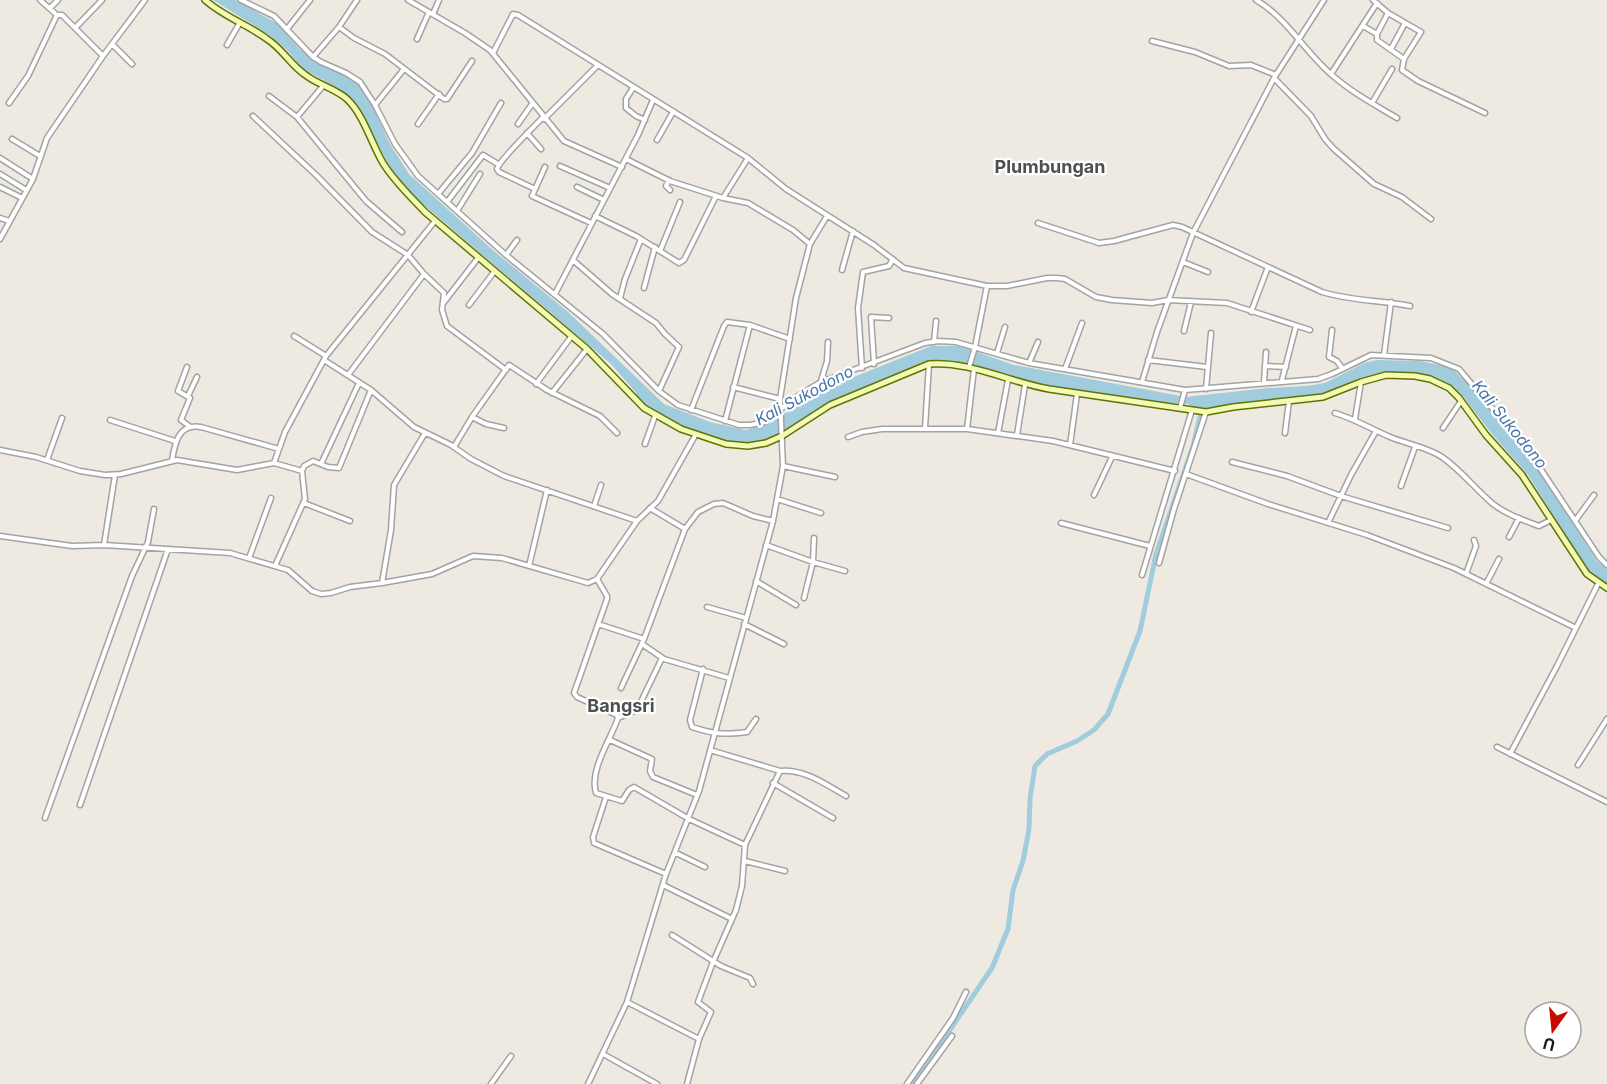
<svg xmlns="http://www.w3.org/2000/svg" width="1607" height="1084" font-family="Inter,sans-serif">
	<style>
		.water { fill: #a0ccdd }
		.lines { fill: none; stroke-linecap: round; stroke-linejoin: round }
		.canal { stroke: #a0ccdd; stroke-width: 5 }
		.river { stroke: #a0ccdd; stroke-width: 8 }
		.minor-casing { stroke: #a3a3a3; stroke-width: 7 }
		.secondary-casing { stroke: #617403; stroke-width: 8 }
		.minor { stroke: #fff; stroke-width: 4 }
		.secondary { stroke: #f3fab3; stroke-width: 5 }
		.labels { text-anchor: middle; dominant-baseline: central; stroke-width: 4.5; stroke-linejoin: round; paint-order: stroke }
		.water-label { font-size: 16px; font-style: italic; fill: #4775ad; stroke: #fff }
		.quarter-label { font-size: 18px; font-weight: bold; fill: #4f4f4f; stroke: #fff }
	</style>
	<rect width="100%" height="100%" fill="#eeeae1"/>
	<path class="water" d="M213,0H236L278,24L299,48L317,61L348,75L366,93L390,144L409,174L494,251L567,311L664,404L710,422L746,430L769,424L819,391L931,346H960L1014,365L1186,397L1268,388L1307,386L1325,383L1364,363L1377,360L1420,361L1444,366L1455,371L1470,386L1539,471L1597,561L1607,569V586L1595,578L1588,571L1528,475L1492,434L1462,395L1451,386L1439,379L1411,373L1390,372L1360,378L1318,397L1195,409L1188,404L1142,401L1034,385L993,372L929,362L823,406L787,431L763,442H730L682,427L646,404L611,364L411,194L390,167L355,104L341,90L302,68L287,50L271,36Z"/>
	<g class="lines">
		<path class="canal" d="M913,1084L992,968L1008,929L1013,890L1023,861L1029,829L1030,799L1035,766L1047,754L1077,741L1094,730L1108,714L1140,631L1156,554L1193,446L1202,408"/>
		<path class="river" d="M640,395L649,407L670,418"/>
		<defs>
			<path id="minor" d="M40,0L57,15H62L103,56
				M241,0L274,16L313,57L321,62L346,73L360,82L375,105L395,144L418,176L506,255L603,334L659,391L678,405L739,425H750L765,422L793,399L821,382L925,343L938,341L956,342L1029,363L1185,390L1318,379L1332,374L1371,355L1431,358L1459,369L1530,453L1599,557L1607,565
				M408,0L465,33L490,50L564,141L622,167
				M1256,0C1287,18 1305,52 1332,75C1351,92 1375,105 1397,118
				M1373,0L1388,13L1421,32L1404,59L1402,70L1418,81L1485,113
				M50,8L58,0
				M433,14L439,0
				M1363,26L1377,34V40L1404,59
				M339,27L354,38L385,54L444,99H447L472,61
				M75,28L102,0
				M287,29L310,0
				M1377,34L1388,13
				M417,39L429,12
				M1152,41L1195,52L1229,66L1251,65L1276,75
				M112,44L132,64
				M227,45L239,24
				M1391,49L1405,23
				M493,53L513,14L518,15L748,158L786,189L874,245L904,268L987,286H1007L1047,278H1057L1065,279L1096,297L1112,300L1152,303L1168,300L1227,303L1310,330
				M313,57L339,27L357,0
				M1331,74L1377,3
				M1274,78L1311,116L1325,139L1334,149L1374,184L1402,197L1431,219
				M633,88L626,99V108L636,116L645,120
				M269,96L297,117L366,201L402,232
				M9,103L28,76L57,15
				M1372,103L1392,69
				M375,105L404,69
				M253,116L316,175L372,232L408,255L424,274L444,293L442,310L447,326L506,370
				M297,117L323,86
				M544,119L598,65
				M418,124L439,94
				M518,124L532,104
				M527,133L541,149
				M12,139L40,156
				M657,140L673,112
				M0,158L33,179
				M626,159L670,181L723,198L748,203L793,230L810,244
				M560,166L610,188
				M545,167L532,196L591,223
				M0,174L26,190
				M669,180L666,186L670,190
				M0,187L22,198
				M577,187L604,200
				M535,189L499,172L497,169C500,159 534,127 543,117
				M438,194L472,153L501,103
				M723,198L748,158
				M447,202L483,155L498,164
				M457,211L480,174
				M595,216L636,236L679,263L684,260L716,196
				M0,218L9,221
				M1038,223L1099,243L1114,241L1173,225L1182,227L1322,292C1351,301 1380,300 1410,306
				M0,239L33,179L47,138L103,56L145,0
				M660,251L680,202
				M506,255L517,240
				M574,261L612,294L656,323L665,334L679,347L659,391
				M1183,262L1208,272
				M842,270L853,231
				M644,288L655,247
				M555,294L638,135L653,100
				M620,298L625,279L641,239
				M444,302L478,258
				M469,305L494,272
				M1251,312L1268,267
				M1332,330L1329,357L1337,361L1342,368
				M1184,331L1191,302
				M294,336L326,356
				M934,342L936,321
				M997,353L1005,327
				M1384,355L1391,302
				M324,360L371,390L414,427L451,445L471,459L504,476L637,521
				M1148,360L1207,367
				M1029,363L1038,342
				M874,364L871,317L889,318
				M1266,366L1286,367
				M187,367L178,391L190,398L181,420L189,426
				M969,367L975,347L987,286
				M862,368L858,308L863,272L889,266L893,259
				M1065,369L1082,323
				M348,375L424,274
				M1282,380L1296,326
				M821,381L827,361L828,342
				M1142,382L1157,332L1193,233L1274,78L1324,0
				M1264,382L1266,352
				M536,384L571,337
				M733,387L780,399
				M1206,389L1211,333
				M552,393L587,349
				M188,396L197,377
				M1180,408L1185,390
				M691,410L724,326L727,322L750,325L790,339
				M1335,413C1355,419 1371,429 1390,437C1407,444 1427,447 1442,457C1461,470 1475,489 1493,504C1506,514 1523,520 1539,526L1551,520
				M472,417L486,424L504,428
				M1355,419L1361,382
				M110,420L175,441
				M725,421L750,325
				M925,428L929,364
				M1443,428L1461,401
				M967,429L974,369
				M998,433L1008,380
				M1285,433L1289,401
				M1017,435L1025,385
				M848,437L862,432L882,429H967L1053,441L1175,471
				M645,444L655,416
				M1070,445L1077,394
				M454,447L472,417L509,365L547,390L600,416L617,433
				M0,450L36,457L80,471L105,475L121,474L177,460L237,470L274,463L302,471
				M47,460L62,418
				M172,460C175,442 179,423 201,427L279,449
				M1232,462L1287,476L1341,496L1448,528
				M274,463L285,432L326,356L435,221
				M321,464L359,383
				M783,466L835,477
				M1186,474L1268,504L1367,535L1454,568L1576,628
				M1401,486L1415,447
				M1094,495L1112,457
				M777,499L821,513
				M304,503L350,521
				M594,506L601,485
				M650,508L685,529
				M1575,521L1594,495
				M1061,523L1150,546
				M1328,523L1351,475L1376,431
				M0,536L72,546L104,545L230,553L288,570L312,591L321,594L331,593L350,587L382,583L432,574L473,556L502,558L588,583L597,579L637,521L658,501L696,434
				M1509,537L1519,518
				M104,545L115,475
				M766,545L813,562L845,571
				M249,558L271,498
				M1159,563L1174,509L1206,412
				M275,566L305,499L302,471L304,466L313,461L328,467L339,468L371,390
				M529,566L547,490
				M1466,574L1476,546L1474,540
				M1142,575L1192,410
				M597,579L607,596V599L574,693L577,697L617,715L618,718C611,739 589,770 596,793L622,801L629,790L634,787L689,819L745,845
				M756,581L796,605
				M382,583L391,530L394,485L425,433
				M1486,584L1499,559
				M804,598L813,562L814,538
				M707,607L746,618
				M598,624L644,639
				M744,624L784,644
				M642,644L664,659L729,678
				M703,669L690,720L692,727C713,734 724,735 747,732L756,719
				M621,688L644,639L685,529L698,512L714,504L723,503L753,516L773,521
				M618,718L637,710L662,658
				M610,740L652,759L650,771L653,777L697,795
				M1497,747L1607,802
				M1510,754L1557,666L1598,584
				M1578,765L1607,719
				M780,771C805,769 825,784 846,796
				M773,783L833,818
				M606,797L593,837L594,843L666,874
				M80,805L168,549
				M45,818L132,576L148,542L154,509
				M676,853L705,867
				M745,861L785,871
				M663,885L732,919
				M672,935L721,966L750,978L753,984
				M627,1002L699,1039
				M603,1054L657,1084
				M491,1084L511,1056
				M588,1084L627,1002L666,874L699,791L773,521L783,466L780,399L796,298L810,244L827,216
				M687,1084L699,1039L711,1012L698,1002L713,962L736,910L742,886L745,845L780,771L710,750
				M907,1084L953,1018L966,992
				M917,1084L952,1036"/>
			<path id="secondary" d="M205,0C224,17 247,24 267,39C283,49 291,66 307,76C319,85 336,89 347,99C364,115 371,143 383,163C394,181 410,196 425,212L587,349L644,408L681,429L726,444L748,446L766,443L782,436L830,405L929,364C970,361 1009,382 1049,389L1206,412L1233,407L1323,397L1361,382L1386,375L1415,376L1430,379L1449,388L1459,398L1486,435L1522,475L1587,574L1607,588"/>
		</defs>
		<use href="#minor" class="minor-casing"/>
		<use href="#secondary" class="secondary-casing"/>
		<use href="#minor" class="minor"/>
		<use href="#secondary" class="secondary"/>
	</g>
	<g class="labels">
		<g class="water-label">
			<text transform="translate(804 395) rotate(-28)">Kali Sukodono</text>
			<text transform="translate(1510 424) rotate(51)">Kali Sukodono</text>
		</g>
		<g class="quarter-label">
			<text x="1050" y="166">Plumbungan</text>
			<text x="621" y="705">Bangsri</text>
		</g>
	</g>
	<g transform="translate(1553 1030) rotate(195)"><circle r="28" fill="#ffffff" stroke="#a4a4a4" stroke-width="1.5"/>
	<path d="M0-4.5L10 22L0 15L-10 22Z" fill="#c80a00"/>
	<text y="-9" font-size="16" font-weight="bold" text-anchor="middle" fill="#1c1c1c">U</text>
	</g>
</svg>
